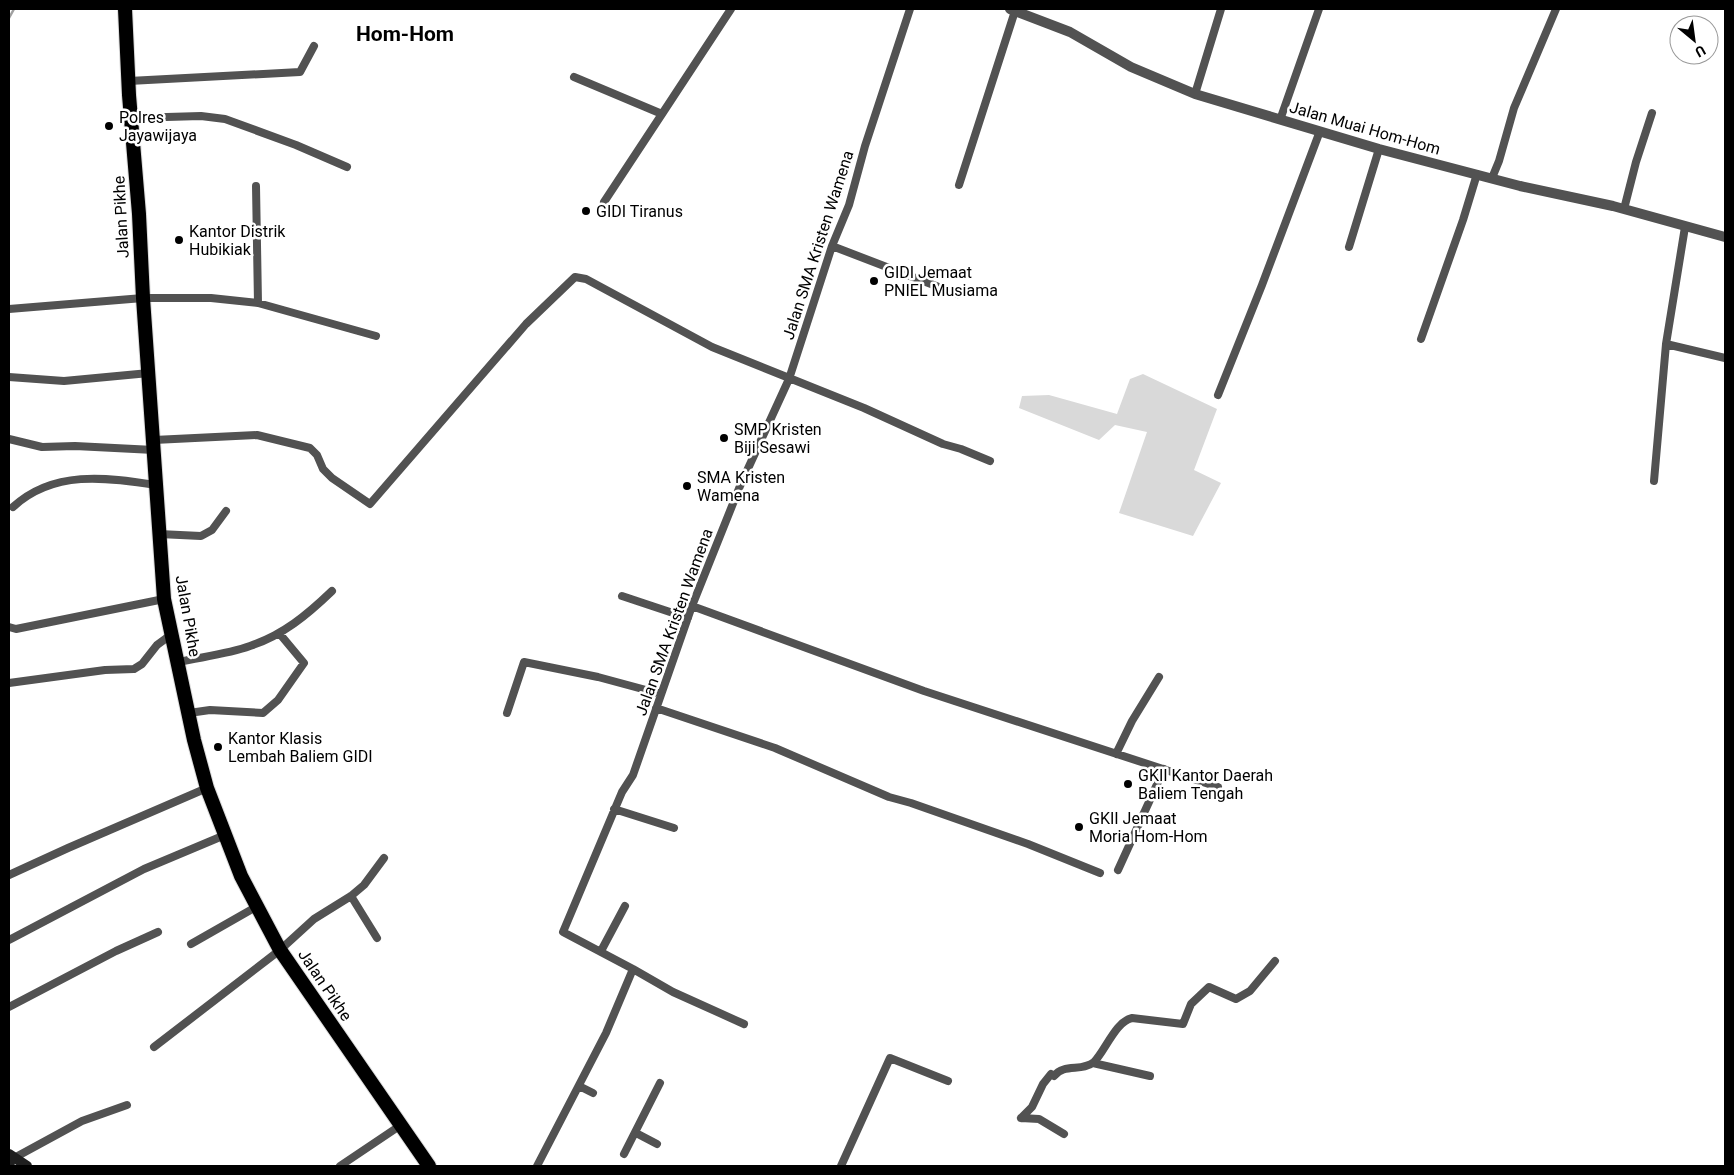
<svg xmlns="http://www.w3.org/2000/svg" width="1734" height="1175" font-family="Roboto,sans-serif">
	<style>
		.green { fill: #d9d9d9 }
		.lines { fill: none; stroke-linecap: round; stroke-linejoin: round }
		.stream { stroke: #a0a0a0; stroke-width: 2.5 }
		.trunk-casing { stroke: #dbdbdb; stroke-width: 16 }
		.minor { stroke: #525252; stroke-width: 8 }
		.tertiary { stroke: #525252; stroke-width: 10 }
		.secondary { stroke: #1f1f1f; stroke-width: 10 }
		.trunk { stroke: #000; stroke-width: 14 }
		.poi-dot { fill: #000; stroke: #fff; stroke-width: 2 }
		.labels { text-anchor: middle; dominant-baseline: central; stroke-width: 5; stroke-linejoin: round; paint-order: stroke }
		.poi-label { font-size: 16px; fill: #000; stroke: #fff; text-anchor: start }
		.street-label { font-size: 16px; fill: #000; stroke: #fff }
		.district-label { font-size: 21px; font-weight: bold; fill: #000; stroke: #fff }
	</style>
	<rect width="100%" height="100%" fill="#fff"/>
	<path class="green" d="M1143,374L1217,409L1194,470L1221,483L1193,536L1119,513L1147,432L1115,425L1099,440L1019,408L1022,396L1049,395L1117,414L1130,379Z"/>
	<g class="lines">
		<path class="stream" d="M9,18L14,9"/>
		<defs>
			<path id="trunk" d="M125,9L129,95L139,214L143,298L164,599L194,740L207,788L241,876L280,950L429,1166"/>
		</defs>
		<use href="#trunk" class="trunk-casing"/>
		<path class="minor" d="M574,77L662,114L731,9
			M129,81L300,72L314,46
			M1195,94L1221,9
			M132,118L201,116L225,119L296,145L347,167
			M1280,120L1319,9
			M1492,178L1499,161L1514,108L1556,9
			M959,185L1015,11
			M256,186L258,303
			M604,202L662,114
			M1624,209L1636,162L1652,113
			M832,246L957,294
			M1349,247L1379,149
			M9,309L143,298H211L258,303L376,336
			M1421,339L1463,220L1477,174
			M1666,344L1725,358
			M9,377L64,381L149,373
			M1218,395L1262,285L1320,131
			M9,439L42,447L75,446L154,450
			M154,440L257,435L310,448L317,455L323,469L332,478L370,504L526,324L575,277L586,279L712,347L864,408L943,444L961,449L990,461
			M1654,481L1666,344L1685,227
			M13,507C53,470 106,477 156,485
			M159,534L201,536L212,530L226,511
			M622,596L688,618
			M692,606L924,691L1218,787
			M9,627L16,629L164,599
			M179,662C201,657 228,654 250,646C283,635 307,615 332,591
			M9,683L105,670L134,669L142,664L157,645L172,634
			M656,708L775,748L889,797L911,803L1028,844L1100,873
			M189,713L210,710L263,713L278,700L304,663L279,633
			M507,713L524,662L598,677L661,694
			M1116,754L1132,721L1159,677
			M614,809L674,828
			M1118,870L1164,769
			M9,875L68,848L207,788
			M351,896L377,938
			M9,940L144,869L225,835
			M191,944L256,907
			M601,951L625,906
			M633,969L673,992L744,1024
			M9,1007L116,951L158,932
			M154,1047L280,950L314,919L351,896L364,885L384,858
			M1093,1063L1150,1076
			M579,1086L593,1093
			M1021,1118L1032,1107L1043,1084L1051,1074L1054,1076C1064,1063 1082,1072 1094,1062C1105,1051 1116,1021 1132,1018L1183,1024L1191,1004L1209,987L1236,999L1250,991L1275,961
			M1021,1118L1039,1119L1064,1134
			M636,1133L657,1144
			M624,1154L660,1083
			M14,1158L82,1121L127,1105
			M340,1166L401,1125
			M537,1166L606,1033L633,969L563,932L622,792L633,775L692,606L740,486L789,379L832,246L849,205L865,146L910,9
			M841,1166L890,1058L948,1081"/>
		<path class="tertiary" d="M1010,9L1070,32L1131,67L1195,94L1379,149L1520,186L1613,206L1725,237"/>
		<path class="secondary" d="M9,1154L27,1166
			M9,1165L10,1166"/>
		<use href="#trunk" class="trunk"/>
	</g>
	<g class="poi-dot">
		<circle cx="109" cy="126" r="5"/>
		<circle cx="586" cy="211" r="5"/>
		<circle cx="179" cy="240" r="5"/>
		<circle cx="874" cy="281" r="5"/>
		<circle cx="724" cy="438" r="5"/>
		<circle cx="687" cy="486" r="5"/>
		<circle cx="218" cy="747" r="5"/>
		<circle cx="1128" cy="784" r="5"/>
		<circle cx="1079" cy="827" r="5"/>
	</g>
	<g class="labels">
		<g class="poi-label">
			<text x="119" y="117">Polres<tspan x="119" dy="18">Jayawijaya</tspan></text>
			<text x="596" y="211">GIDI Tiranus</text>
			<text x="189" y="231">Kantor Distrik<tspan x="189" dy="18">Hubikiak</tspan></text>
			<text x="884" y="272">GIDI Jemaat<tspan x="884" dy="18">PNIEL Musiama</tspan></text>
			<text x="734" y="429">SMP Kristen<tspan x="734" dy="18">Biji Sesawi</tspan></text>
			<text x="697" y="477">SMA Kristen<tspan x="697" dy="18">Wamena</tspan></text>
			<text x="228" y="738">Kantor Klasis<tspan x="228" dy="18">Lembah Baliem GIDI</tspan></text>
			<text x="1138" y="775">GKII Kantor Daerah<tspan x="1138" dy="18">Baliem Tengah</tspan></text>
			<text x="1089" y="818">GKII Jemaat<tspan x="1089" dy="18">Moria Hom-Hom</tspan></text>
		</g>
		<g class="street-label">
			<text transform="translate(1365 128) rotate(16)">Jalan Muai Hom-Hom</text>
			<text transform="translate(121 217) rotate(-93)">Jalan Pikhe</text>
			<text transform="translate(818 245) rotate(-72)">Jalan SMA Kristen Wamena</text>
			<text transform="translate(188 616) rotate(80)">Jalan Pikhe</text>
			<text transform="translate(674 622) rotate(-70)">Jalan SMA Kristen Wamena</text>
			<text transform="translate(325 985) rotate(56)">Jalan Pikhe</text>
		</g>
		<g class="district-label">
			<text x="405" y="34">Hom-Hom</text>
		</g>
	</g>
	<rect width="1734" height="1175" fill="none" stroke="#000000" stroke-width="20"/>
	<g transform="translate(1694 40) rotate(151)"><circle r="24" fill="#ffffff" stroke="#999999"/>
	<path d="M0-4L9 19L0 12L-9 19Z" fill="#000000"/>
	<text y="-8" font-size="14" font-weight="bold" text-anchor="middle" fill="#000000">U</text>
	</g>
</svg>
